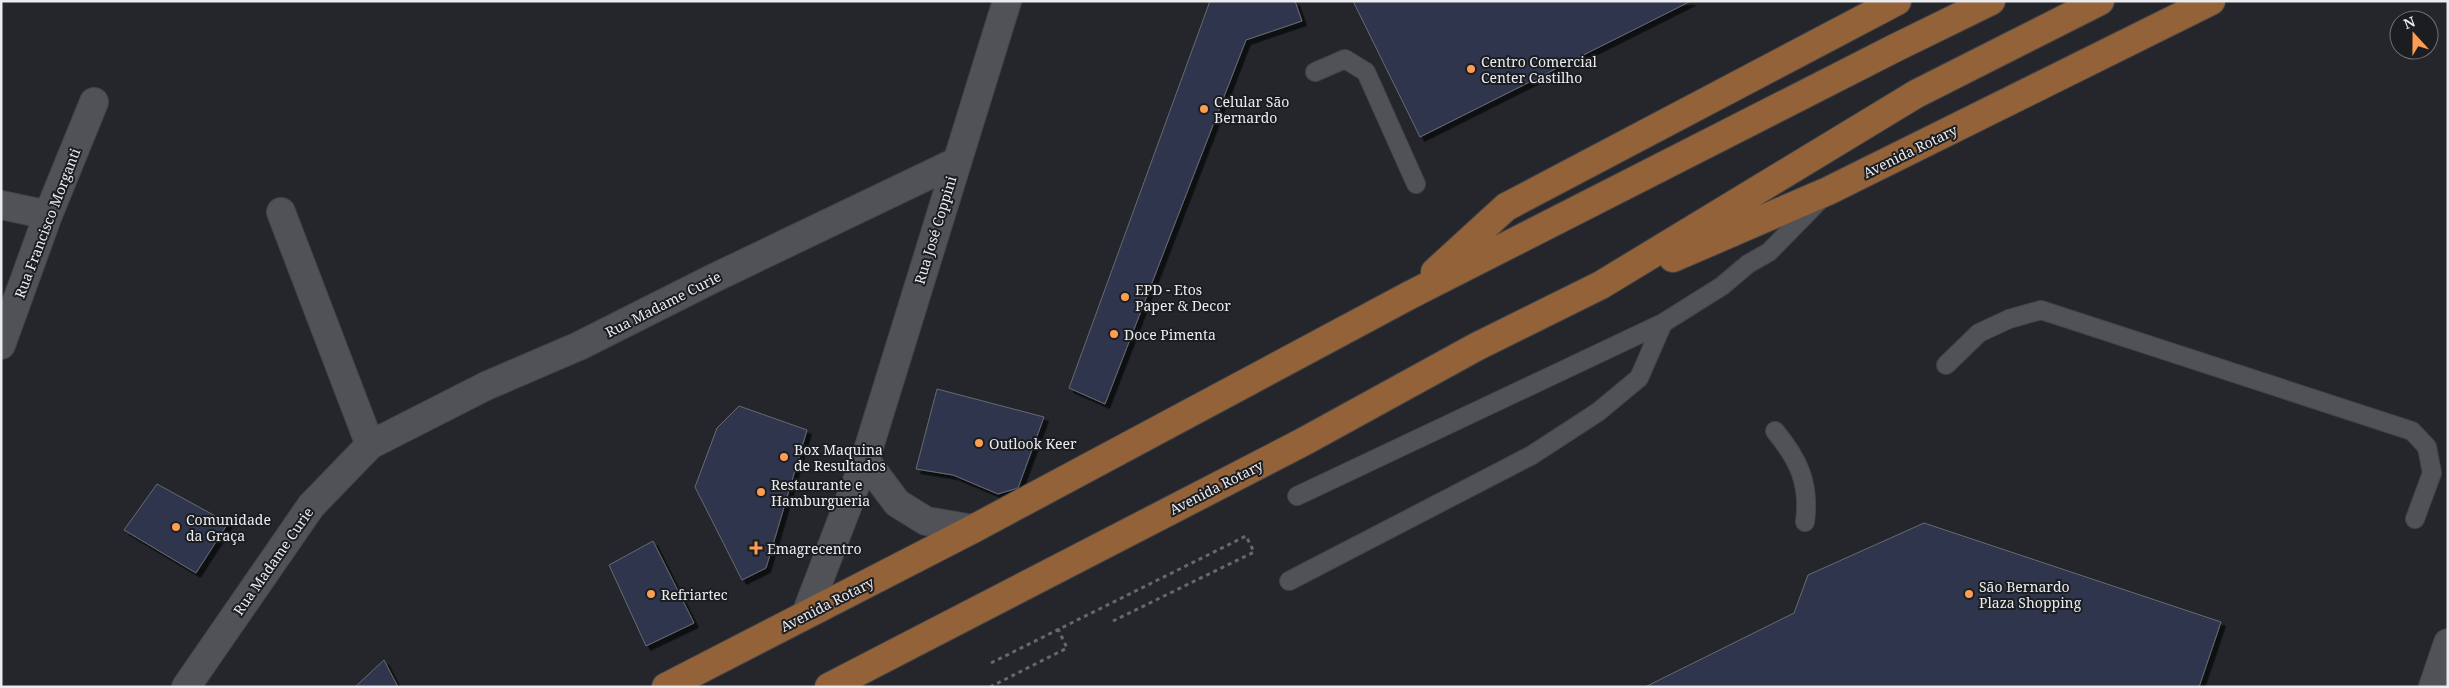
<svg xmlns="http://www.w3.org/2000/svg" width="2449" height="688" font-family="'Noto Serif',serif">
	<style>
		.building { fill: #2e364e; stroke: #676a6f; filter: url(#shadow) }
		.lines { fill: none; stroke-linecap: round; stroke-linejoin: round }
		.service-casing { stroke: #424448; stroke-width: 20 }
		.minor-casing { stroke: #424448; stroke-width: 30 }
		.primary-casing { stroke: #424448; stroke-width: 30 }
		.path { stroke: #66686c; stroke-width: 3; stroke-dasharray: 4 4; stroke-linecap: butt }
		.service { stroke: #505258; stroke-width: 18 }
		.minor { stroke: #505258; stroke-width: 28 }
		.primary { stroke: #936239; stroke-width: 28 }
		.poi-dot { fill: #fc9d52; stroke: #1b1d21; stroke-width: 2 }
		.labels { text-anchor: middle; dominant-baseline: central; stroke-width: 4; stroke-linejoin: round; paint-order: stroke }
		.poi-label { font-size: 14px; fill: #ebecef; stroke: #1b1d21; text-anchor: start }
		.street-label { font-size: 14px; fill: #ebecef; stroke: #1b1d21 }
	</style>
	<defs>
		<filter id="shadow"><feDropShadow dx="4.5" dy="4.5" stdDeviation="0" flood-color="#0009"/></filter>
	</defs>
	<rect width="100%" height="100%" fill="#24262b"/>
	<path class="building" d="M1210,1H1295L1302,21L1246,40L1105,404L1069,388Z
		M1353,1H1691L1420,137Z
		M937,389L1044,417L1018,488L998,494L953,475L916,469Z
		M739,406L807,430L766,568L742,580L695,487L717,428Z
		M157,484L228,523L196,573L124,530Z
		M1924,523L2221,622L2199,687H1645L1794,613L1808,575Z
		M653,541L694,623L646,646L609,565Z
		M384,660L398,687H355Z"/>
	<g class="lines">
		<defs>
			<path id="service" d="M1315,72L1345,59L1366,72L1416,184
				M1946,365L1979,333L2009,319L2041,310L2412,431L2427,447L2432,473L2415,519
				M1775,431C1799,460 1810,484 1805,522
				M1297,496L1663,323
				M1289,581L1532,455L1598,412L1639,378L1663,323L1722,286L1748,264L1769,252L1820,200"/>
			<path id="minor" d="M1,205L48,215
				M281,212L370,445
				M1,345L48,215L94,102
				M865,460L897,503L926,521L973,529
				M806,614L865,460L1007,1
				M186,687L311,506L370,445L486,386L579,346L714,278L956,162
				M2433,687L2448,643"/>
			<path id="primary" d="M1673,258L1828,191L2211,1
				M1435,272L1506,207L1897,1
				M666,687L973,529L1410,295L1895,48L1991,1
				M829,687L1303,442L1476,347L1601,285L1916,94L2100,1"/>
		</defs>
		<use href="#service" class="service-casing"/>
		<use href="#minor" class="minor-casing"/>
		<use href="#primary" class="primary-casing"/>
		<path class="path" d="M991,663L1246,536L1254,552L1113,621
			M990,687L1067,648L1058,629"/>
		<use href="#service" class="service"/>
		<use href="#minor" class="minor"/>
		<use href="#primary" class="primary"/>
	</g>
	<g class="poi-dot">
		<circle cx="1471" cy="69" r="5"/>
		<circle cx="1204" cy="109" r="5"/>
		<circle cx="1125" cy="297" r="5"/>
		<circle cx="1114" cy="334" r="5"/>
		<circle cx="979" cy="443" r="5"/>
		<circle cx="784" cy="457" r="5"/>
		<circle cx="761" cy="492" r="5"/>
		<circle cx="176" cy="527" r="5"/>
		<path d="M753.5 540.5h5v5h5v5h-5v5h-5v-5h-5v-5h5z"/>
		<circle cx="651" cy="594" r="5"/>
		<circle cx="1969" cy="594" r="5"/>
	</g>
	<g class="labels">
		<g class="poi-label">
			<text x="1481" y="61">Centro Comercial<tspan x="1481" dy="16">Center Castilho</tspan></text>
			<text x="1214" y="101">Celular São<tspan x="1214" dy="16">Bernardo</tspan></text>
			<text x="1135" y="289">EPD - Etos<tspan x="1135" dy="16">Paper &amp; Decor</tspan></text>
			<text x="1124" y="334">Doce Pimenta</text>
			<text x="989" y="443">Outlook Keer</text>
			<text x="794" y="449">Box Maquina<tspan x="794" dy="16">de Resultados</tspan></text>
			<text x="771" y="484">Restaurante e<tspan x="771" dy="16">Hamburgueria</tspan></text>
			<text x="186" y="519">Comunidade<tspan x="186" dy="16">da Graça</tspan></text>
			<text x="767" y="548">Emagrecentro</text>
			<text x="1979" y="586">São Bernardo<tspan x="1979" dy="16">Plaza Shopping</tspan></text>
			<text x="661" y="594">Refriartec</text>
		</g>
		<g class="street-label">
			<text transform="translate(1910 151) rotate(-26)">Avenida Rotary</text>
			<text transform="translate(47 223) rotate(-69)">Rua Francisco Morganti</text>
			<text transform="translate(935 230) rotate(-73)">Rua José Coppini</text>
			<text transform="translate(663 304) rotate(-27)">Rua Madame Curie</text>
			<text transform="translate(1216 487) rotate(-27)">Avenida Rotary</text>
			<text transform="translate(273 561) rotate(-55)">Rua Madame Curie</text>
			<text transform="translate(827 604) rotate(-27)">Avenida Rotary</text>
		</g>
	</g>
	<rect width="2449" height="688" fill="none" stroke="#ebecef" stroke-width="5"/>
	<g transform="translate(2414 35) rotate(339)"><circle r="24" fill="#1b1d21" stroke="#6e7073"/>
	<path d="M0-4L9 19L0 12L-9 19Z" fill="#fc9d52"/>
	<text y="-8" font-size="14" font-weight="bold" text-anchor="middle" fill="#ebecef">N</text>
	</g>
</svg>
